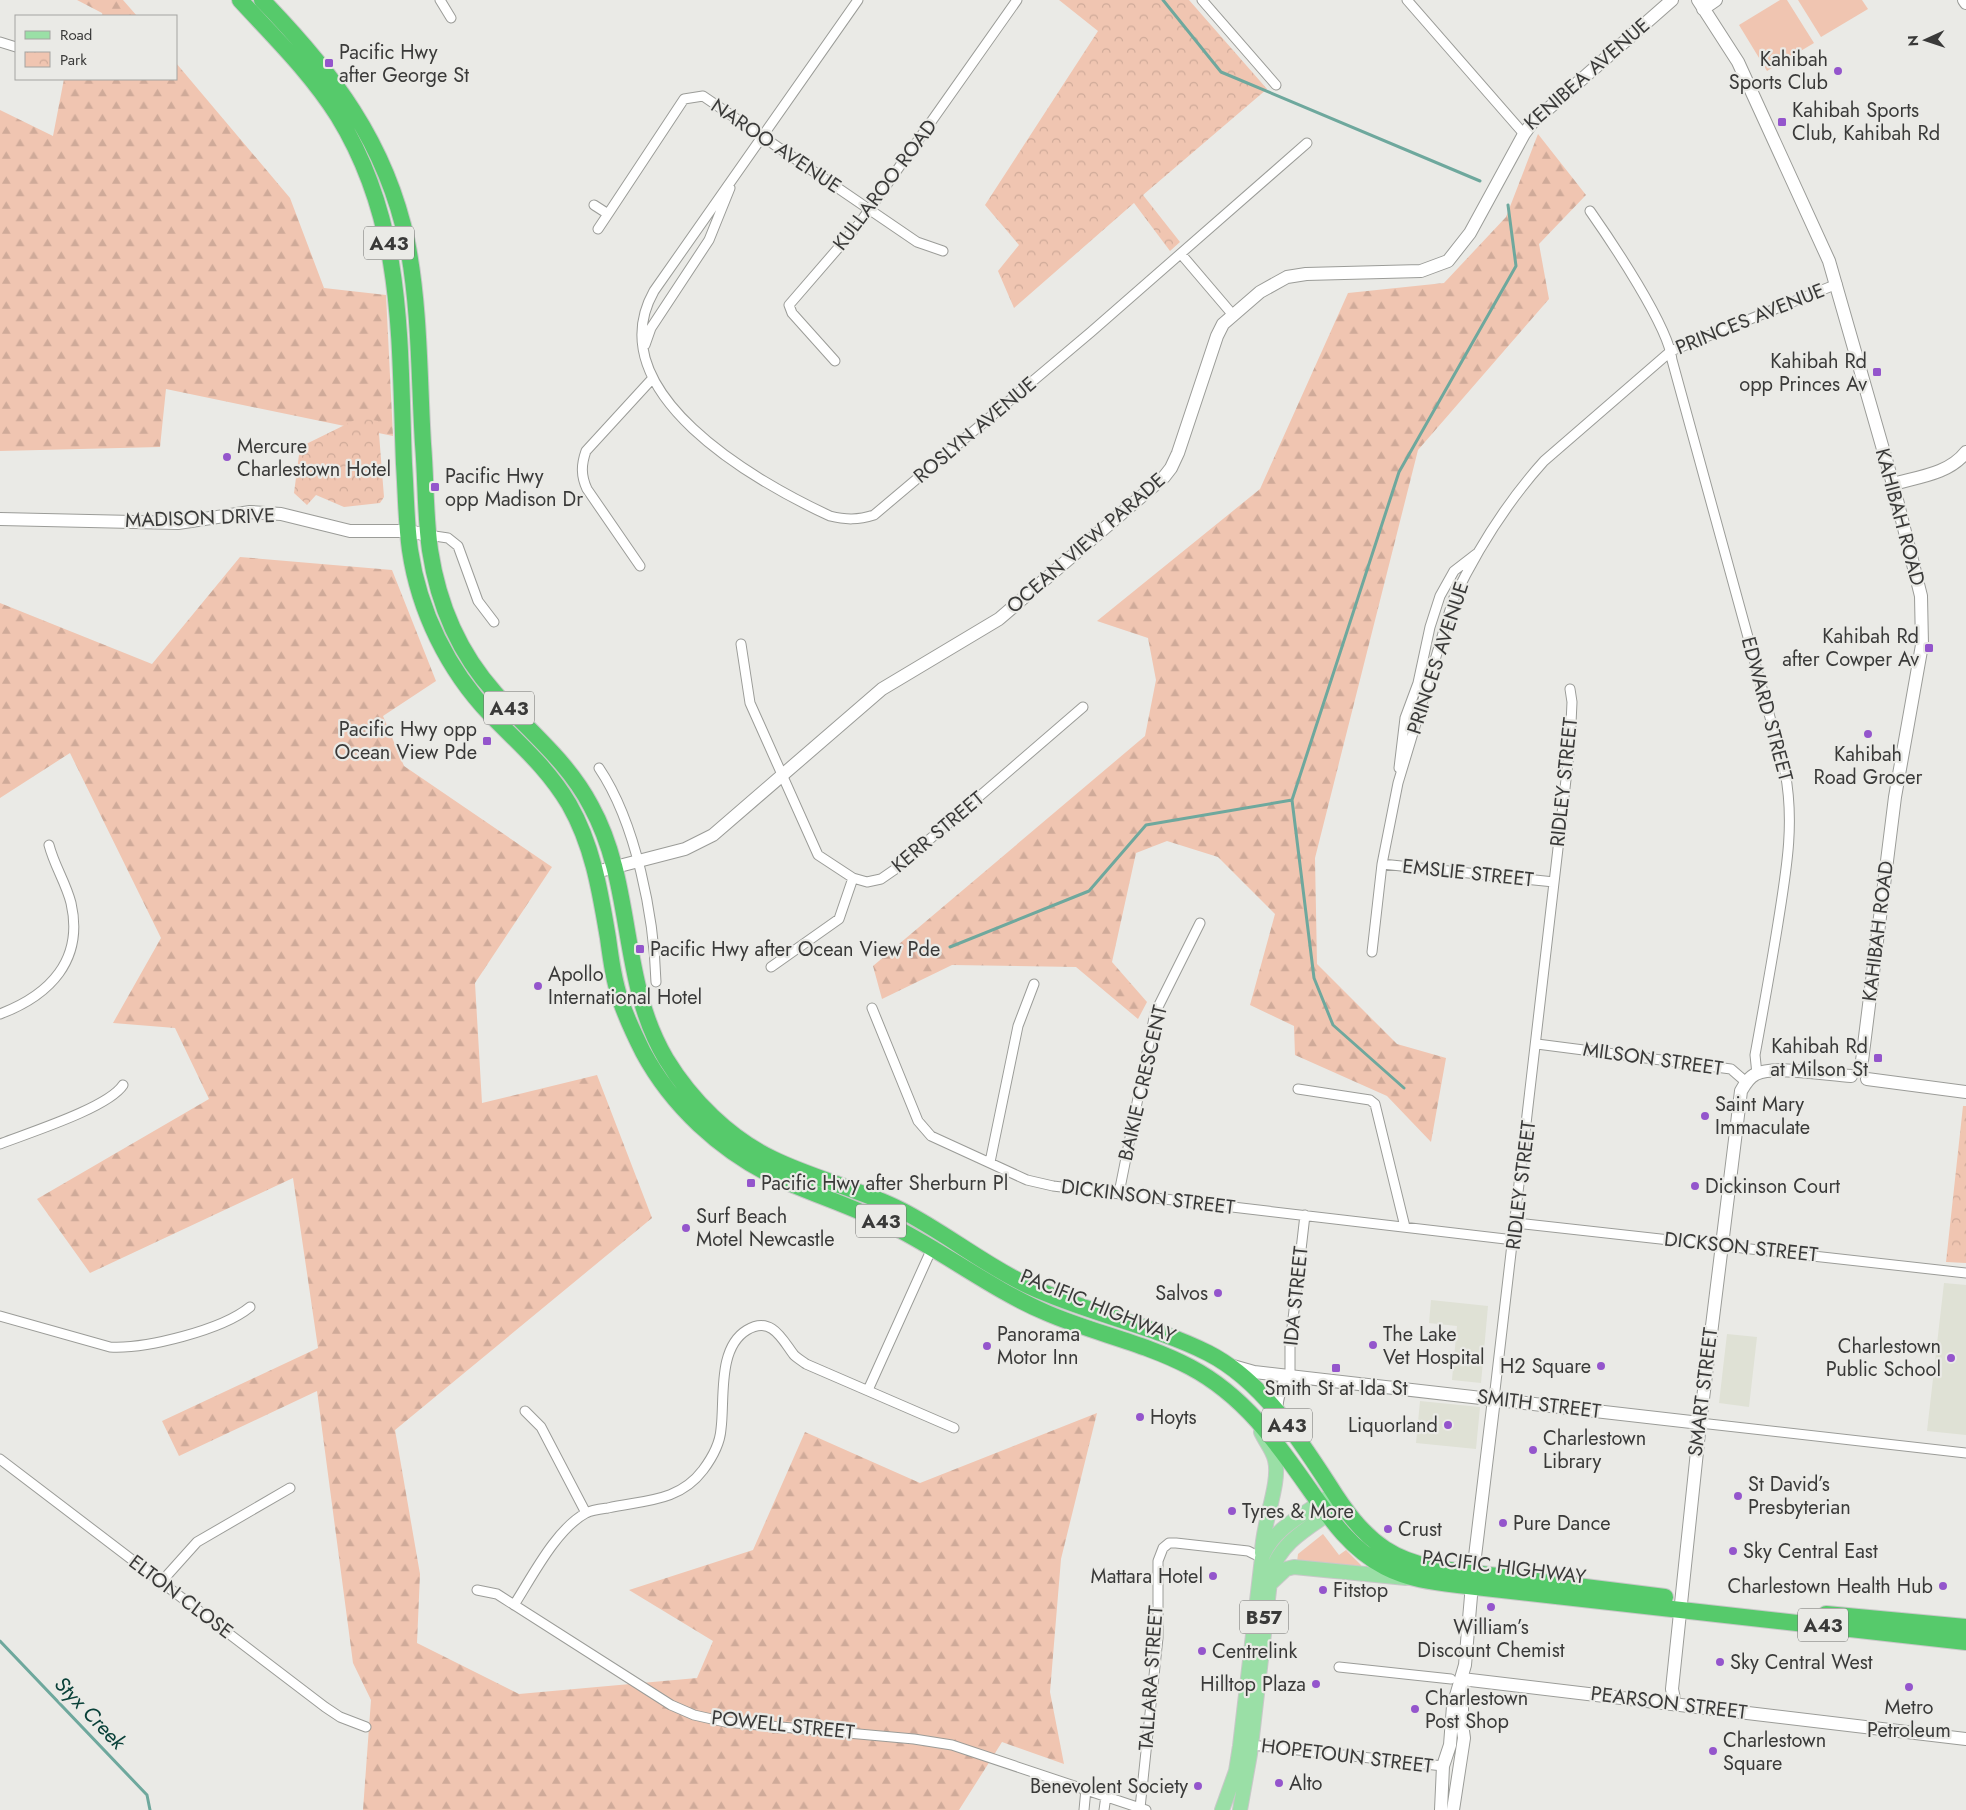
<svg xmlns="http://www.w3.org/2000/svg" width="1966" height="1810" font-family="Jost,sans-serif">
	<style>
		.built { fill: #dfe1d5 }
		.forest { fill: url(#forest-firs) }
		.park { fill: url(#park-crowns) }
		.garden { fill: #f0c5b1 }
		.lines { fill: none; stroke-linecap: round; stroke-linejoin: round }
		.stream { stroke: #6ea89d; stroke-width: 3 }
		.street-casing { stroke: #9b9c98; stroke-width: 11 }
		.secondary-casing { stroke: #9b9c98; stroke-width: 14 }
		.primary-casing { stroke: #c8c8c8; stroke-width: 16 }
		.highway-casing { stroke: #c8c8c8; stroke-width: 18 }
		.street { stroke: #fff; stroke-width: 9 }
		.secondary { stroke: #fff; stroke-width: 12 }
		.primary { stroke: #9adfa6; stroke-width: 14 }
		.highway { stroke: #56ca6b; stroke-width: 16 }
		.poi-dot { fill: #9455cc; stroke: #eaeae6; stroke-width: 2 }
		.labels { text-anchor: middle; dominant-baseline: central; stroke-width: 4.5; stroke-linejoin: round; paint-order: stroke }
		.shield { fill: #eaeae6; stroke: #6f6f6d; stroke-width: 1 }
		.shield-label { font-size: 19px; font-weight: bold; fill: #3a3a39 }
		.poi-label { font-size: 20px; fill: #3a3a39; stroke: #eaeae6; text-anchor: start }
		.street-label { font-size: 20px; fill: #3a3a39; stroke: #eaeae6 }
		.water-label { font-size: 21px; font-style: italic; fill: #094038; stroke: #eaeae6 }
	</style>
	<defs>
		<pattern id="forest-firs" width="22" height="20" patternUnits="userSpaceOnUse" patternTransform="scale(1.25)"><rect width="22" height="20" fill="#f0c5b1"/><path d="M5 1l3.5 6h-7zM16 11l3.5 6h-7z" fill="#cfaa99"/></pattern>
		<pattern id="park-crowns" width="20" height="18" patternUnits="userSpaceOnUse" patternTransform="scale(1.25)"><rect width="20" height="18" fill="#f0c5b1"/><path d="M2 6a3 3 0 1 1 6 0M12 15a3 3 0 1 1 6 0" fill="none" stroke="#cfaa99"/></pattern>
	</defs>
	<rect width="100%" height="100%" fill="#eaeae6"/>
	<path class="built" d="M1944,1283L1966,1285V1435L1927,1431Z
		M1431,1300L1488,1306L1481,1383L1452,1380L1457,1326L1429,1323Z
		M1727,1334L1757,1337L1749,1407L1719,1403Z
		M1420,1401L1480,1407L1476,1449L1416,1443Z"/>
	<path class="forest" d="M77,0H123L137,16H103L102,13Z
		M176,63L290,198L324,288L386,295L393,436L166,389L160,447L0,451V110L53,136L64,79H176Z
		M1538,134L1586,195L1539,244L1549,299L1418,450L1315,858L1317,964L1397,1044L1446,1058L1431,1142L1387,1096L1295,1055L1294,1026L1250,1005L1275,914L1218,857L1167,841L1136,853L1112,962L1147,1002L1138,1019L1076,967L952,965L882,999L873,966L1145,736L1156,680L1148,638L1097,621L1260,489L1348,293L1444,283L1506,217Z
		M240,557L392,570L436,681L383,716L404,766L552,867L475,983L482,1103L597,1075L652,1218L395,1430L420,1574L417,1643L519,1694L697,1678L713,1641L629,1590L753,1550L805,1432L920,1483L1097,1413L1061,1559L1050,1692L1064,1764L1002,1742L959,1810H363L371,1700L353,1663L317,1391L179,1456L162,1421L318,1348L293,1178L90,1273L37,1199L209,1099L175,1028L113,1023L161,938L70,753L0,798V603L152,664Z"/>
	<path class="park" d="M1059,0H1189L1267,89L1143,195L1180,242L1170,251L1134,203L1014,308L998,271L1019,245L985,205L1098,31Z
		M359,418L378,421L384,497L380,503L344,507L316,495L307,505L294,493L300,447Z
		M1963,1106H1966V1263L1946,1262Z"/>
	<path class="garden" d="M1780,0H1787L1814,43L1767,71L1739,25Z
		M1798,0H1862L1868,9L1821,37Z
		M1323,1534L1339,1555L1346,1550L1361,1565L1360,1571L1297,1562L1298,1554Z"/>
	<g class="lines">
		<path class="stream" d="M1163,0L1221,72L1480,181
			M950,947L1089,891L1146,825L1292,800
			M1404,1088L1333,1025L1314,978L1292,800L1399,472L1516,266L1508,205
			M0,1641L147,1795L150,1810"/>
		<defs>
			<path id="street" d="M440,0L451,18
				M858,0L654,291C597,392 756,482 830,516C846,520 858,520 874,515L1091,332L1307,143
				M1202,0L1276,85
				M1407,0L1524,134
				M0,42L16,47
				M594,205L608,214L684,99L703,96L917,242L943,251
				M1590,211C1611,241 1669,327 1672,360L1785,772C1795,824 1786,872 1778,923C1771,967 1763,1011 1755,1055L1757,1074
				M598,229L608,214
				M1181,254L1233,315
				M645,345L651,328L709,240L730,188
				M835,361L792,313L789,305L859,224L1017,0
				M428,535L448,538L458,546L478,601L494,622
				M640,566L587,489C581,476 581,465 586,451L652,379
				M741,644L750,703L818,855L853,878L867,882L881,879L894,870L1083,707
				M599,768C636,823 654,916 656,982
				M1399,768L1405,718L1418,683L1430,627L1440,596L1454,571L1476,554
				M1382,864L1554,882
				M1372,952L1382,864L1398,783L1453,600C1477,550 1507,502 1544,461L1671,351L1837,284
				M771,967L839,919L853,878
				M872,1008L918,1121L931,1136L1027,1180L1053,1186L1514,1240
				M0,1014C50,995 84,960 71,903C66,883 54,865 49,845
				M1537,1044L1731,1069L1746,1082
				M1298,1089L1370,1100L1375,1104L1405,1227
				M0,1144C28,1133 108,1108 123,1085
				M990,1162L1018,1026L1034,984
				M1119,1193L1155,1013L1200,923
				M1516,1223L1966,1273
				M0,1316L110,1347C146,1349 222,1330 250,1307
				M1290,1376V1345L1305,1215
				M868,1390L933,1246
				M1494,1399L1570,745L1572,702L1570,689
				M525,1411L541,1427L586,1513
				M1700,1423L1966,1453
				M0,1459L325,1707L340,1717L366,1727
				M162,1581L197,1542L290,1488
				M477,1590L497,1594L671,1705L694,1715L725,1722L914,1739L952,1745L1146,1810
				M514,1605C532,1577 556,1529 586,1513C592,1510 601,1509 608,1508C644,1500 679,1502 703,1470C712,1458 720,1443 721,1429C725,1399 717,1348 747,1330C772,1315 783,1341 794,1355C797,1358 802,1361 806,1364L954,1428
				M1339,1667L1451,1679
				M1251,1745L1443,1766
				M1140,1808L1158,1638V1561L1163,1548L1169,1543H1176L1248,1551L1262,1558
				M1084,1810L1086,1789
				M1104,1810L1106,1796"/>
			<path id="secondary" d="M1698,0L1738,62L1829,261L1893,484L1921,596L1922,645L1895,797L1861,1069
				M1964,0L1966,3
				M1703,9L1716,0
				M1893,484C1918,477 1949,474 1966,452
				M0,519L178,523L250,512L281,514L350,531H408L428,535
				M596,872L685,849L713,835L882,689L999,619L1164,477L1171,468L1178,453L1217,336L1223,324L1260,292L1287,277L1306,274L1421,271L1448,261L1470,233L1524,134L1532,123L1672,0
				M1867,1079L1966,1092
				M1233,1366L1254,1372L1700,1423
				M1276,1412C1277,1396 1279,1388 1290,1376
				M1462,1679L1966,1739
				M1675,1704L1672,1689L1700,1423L1741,1091C1745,1084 1749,1077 1756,1074C1775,1065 1829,1075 1851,1076
				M1441,1810L1443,1766L1450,1745L1453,1706L1465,1665L1473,1573L1494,1399
				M1453,1810L1464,1738L1462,1724V1689"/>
			<path id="primary" d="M1261,1432C1265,1441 1273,1450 1275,1460C1281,1483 1262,1524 1262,1553
				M1269,1585L1286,1569L1294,1567L1406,1578
				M1222,1810L1236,1771L1240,1746L1262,1558C1272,1529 1303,1515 1327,1498
				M1240,1810L1250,1754L1271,1573C1281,1541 1309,1528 1335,1509"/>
			<path id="highway" d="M240,0C274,37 311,73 338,116C405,225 399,340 404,464C406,493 406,522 410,550C419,611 448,670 490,714C519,744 547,767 569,804C593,846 600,891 608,938C611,960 614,982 621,1002C627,1019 635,1036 643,1052C672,1106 720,1150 775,1177C815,1195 857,1208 896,1228C947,1254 993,1290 1047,1313C1093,1333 1145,1343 1190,1367C1243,1395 1276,1441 1310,1490C1331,1520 1351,1549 1385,1567C1408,1579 1433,1582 1458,1585L1966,1642
				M262,0C332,72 386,142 407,242C420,308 419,378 423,444C426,479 425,515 430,550C438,603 459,653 495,693C528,731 567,760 591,806C635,886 619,980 666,1059C691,1100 729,1138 773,1159C814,1179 860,1189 901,1210C946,1233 984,1265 1029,1286C1087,1313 1152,1325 1208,1353C1261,1380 1298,1437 1329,1485C1344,1509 1361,1533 1385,1549C1400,1559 1416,1564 1434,1568L1665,1597
				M1826,1614L1966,1627"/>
		</defs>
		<use href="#street" class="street-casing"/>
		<use href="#secondary" class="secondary-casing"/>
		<use href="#primary" class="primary-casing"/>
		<use href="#highway" class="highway-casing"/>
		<use href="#street" class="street"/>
		<use href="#secondary" class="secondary"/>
		<use href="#primary" class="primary"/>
		<use href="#highway" class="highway"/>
	</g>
	<g class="poi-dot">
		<rect x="324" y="58" width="10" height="10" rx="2.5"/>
		<circle cx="1838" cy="71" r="5"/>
		<rect x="1777" y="117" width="10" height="10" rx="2.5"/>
		<rect x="1872" y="367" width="10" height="10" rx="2.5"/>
		<circle cx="227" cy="457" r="5"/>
		<rect x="430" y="482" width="10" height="10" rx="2.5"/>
		<rect x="1924" y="643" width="10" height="10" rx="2.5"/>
		<circle cx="1868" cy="734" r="5"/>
		<rect x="482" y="736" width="10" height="10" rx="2.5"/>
		<rect x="635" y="944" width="10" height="10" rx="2.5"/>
		<circle cx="538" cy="986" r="5"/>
		<rect x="1873" y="1053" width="10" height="10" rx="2.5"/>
		<circle cx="1705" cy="1116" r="5"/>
		<rect x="746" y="1178" width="10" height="10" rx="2.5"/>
		<circle cx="1695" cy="1186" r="5"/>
		<circle cx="686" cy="1228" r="5"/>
		<circle cx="1218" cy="1293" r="5"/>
		<circle cx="1373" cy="1345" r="5"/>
		<circle cx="987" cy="1346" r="5"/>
		<circle cx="1951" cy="1358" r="5"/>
		<circle cx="1601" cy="1366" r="5"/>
		<rect x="1331" y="1363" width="10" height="10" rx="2.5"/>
		<circle cx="1140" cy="1417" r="5"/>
		<circle cx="1448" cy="1425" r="5"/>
		<circle cx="1533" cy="1450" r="5"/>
		<circle cx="1738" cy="1496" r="5"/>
		<circle cx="1232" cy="1511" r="5"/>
		<circle cx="1503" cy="1523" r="5"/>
		<circle cx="1388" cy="1529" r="5"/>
		<circle cx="1733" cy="1551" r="5"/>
		<circle cx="1213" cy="1576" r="5"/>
		<circle cx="1943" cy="1586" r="5"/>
		<circle cx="1323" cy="1590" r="5"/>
		<circle cx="1491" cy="1607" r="5"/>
		<circle cx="1202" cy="1651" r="5"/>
		<circle cx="1720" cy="1662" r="5"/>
		<circle cx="1316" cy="1684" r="5"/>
		<circle cx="1909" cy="1687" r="5"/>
		<circle cx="1415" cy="1709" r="5"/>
		<circle cx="1713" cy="1751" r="5"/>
		<circle cx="1279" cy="1783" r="5"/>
		<circle cx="1198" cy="1786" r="5"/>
	</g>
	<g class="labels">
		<g class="shield">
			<rect x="364" y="226.5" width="50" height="33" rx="4"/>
			<rect x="484" y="691.5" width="50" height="33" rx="4"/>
			<rect x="856" y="1204.5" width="50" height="33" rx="4"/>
			<rect x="1262" y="1408.5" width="50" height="33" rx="4"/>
			<rect x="1240" y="1600.5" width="48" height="33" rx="4"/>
			<rect x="1798" y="1608.5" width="50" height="33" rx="4"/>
		</g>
		<g class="shield-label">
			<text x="389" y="243">A43</text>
			<text x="509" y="708">A43</text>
			<text x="881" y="1221">A43</text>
			<text x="1287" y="1425">A43</text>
			<text x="1264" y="1617">B57</text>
			<text x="1823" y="1625">A43</text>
		</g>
		<g class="poi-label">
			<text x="339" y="52">Pacific Hwy<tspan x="339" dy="23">after George St</tspan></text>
			<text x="1828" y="59" text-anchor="end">Kahibah<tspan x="1828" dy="23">Sports Club</tspan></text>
			<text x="1792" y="110">Kahibah Sports<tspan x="1792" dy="23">Club, Kahibah Rd</tspan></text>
			<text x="1867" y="361" text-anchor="end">Kahibah Rd<tspan x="1867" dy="23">opp Princes Av</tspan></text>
			<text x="237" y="446">Mercure<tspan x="237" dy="23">Charlestown Hotel</tspan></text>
			<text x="445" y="476">Pacific Hwy<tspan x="445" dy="23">opp Madison Dr</tspan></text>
			<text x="1919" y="636" text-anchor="end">Kahibah Rd<tspan x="1919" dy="23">after Cowper Av</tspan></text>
			<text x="477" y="729" text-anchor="end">Pacific Hwy opp<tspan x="477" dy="23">Ocean View Pde</tspan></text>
			<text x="1868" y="754" text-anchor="middle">Kahibah<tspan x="1868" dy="23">Road Grocer</tspan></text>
			<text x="650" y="949">Pacific Hwy after Ocean View Pde</text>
			<text x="548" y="974">Apollo<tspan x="548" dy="23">International Hotel</tspan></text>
			<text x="1868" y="1046" text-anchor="end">Kahibah Rd<tspan x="1868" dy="23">at Milson St</tspan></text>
			<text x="1715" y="1104">Saint Mary<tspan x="1715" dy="23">Immaculate</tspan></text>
			<text x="761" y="1183">Pacific Hwy after Sherburn Pl</text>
			<text x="1705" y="1186">Dickinson Court</text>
			<text x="696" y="1216">Surf Beach<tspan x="696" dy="23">Motel Newcastle</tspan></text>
			<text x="1208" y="1293" text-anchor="end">Salvos</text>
			<text x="997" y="1334">Panorama<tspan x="997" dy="23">Motor Inn</tspan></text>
			<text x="1383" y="1334">The Lake<tspan x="1383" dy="23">Vet Hospital</tspan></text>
			<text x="1941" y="1346" text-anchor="end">Charlestown<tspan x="1941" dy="23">Public School</tspan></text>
			<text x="1591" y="1366" text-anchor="end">H2 Square</text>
			<text x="1336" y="1388" text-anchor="middle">Smith St at Ida St</text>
			<text x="1150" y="1417">Hoyts</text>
			<text x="1438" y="1425" text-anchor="end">Liquorland</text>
			<text x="1543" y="1438">Charlestown<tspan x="1543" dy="23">Library</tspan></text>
			<text x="1748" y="1484">St David’s<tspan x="1748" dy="23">Presbyterian</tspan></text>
			<text x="1242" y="1511">Tyres &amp; More</text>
			<text x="1513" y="1523">Pure Dance</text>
			<text x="1398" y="1529">Crust</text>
			<text x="1743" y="1551">Sky Central East</text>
			<text x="1203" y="1576" text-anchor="end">Mattara Hotel</text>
			<text x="1933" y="1586" text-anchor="end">Charlestown Health Hub</text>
			<text x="1333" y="1590">Fitstop</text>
			<text x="1491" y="1627" text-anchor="middle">William’s<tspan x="1491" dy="23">Discount Chemist</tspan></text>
			<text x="1212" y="1651">Centrelink</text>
			<text x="1730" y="1662">Sky Central West</text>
			<text x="1306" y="1684" text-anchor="end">Hilltop Plaza</text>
			<text x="1425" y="1698">Charlestown<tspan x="1425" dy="23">Post Shop</tspan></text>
			<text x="1909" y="1707" text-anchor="middle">Metro<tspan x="1909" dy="23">Petroleum</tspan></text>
			<text x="1723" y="1740">Charlestown<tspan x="1723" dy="23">Square</tspan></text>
			<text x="1289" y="1783">Alto</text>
			<text x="1188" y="1786" text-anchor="end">Benevolent Society</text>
		</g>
		<g class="street-label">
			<text transform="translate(1587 74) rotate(-41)">KENIBEA AVENUE</text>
			<text transform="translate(776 146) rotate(34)">NAROO AVENUE</text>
			<text transform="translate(885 185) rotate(-53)">KULLAROO ROAD</text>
			<text transform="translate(1750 319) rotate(-22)">PRINCES AVENUE</text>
			<text transform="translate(975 430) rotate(-40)">ROSLYN AVENUE</text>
			<text transform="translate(1900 517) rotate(75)">KAHIBAH ROAD</text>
			<text transform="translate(200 518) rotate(-2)">MADISON DRIVE</text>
			<text transform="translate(1086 543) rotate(-41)">OCEAN VIEW PARADE</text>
			<text transform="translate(1438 658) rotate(-72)">PRINCES AVENUE</text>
			<text transform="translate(1767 709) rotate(75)">EDWARD STREET</text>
			<text transform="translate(1564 782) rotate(-84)">RIDLEY STREET</text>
			<text transform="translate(938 832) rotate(-40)">KERR STREET</text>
			<text transform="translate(1468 873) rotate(6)">EMSLIE STREET</text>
			<text transform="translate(1878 931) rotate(-83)">KAHIBAH ROAD</text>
			<text transform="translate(1653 1059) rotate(8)">MILSON STREET</text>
			<text transform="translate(1143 1083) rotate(-77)">BAIKIE CRESCENT</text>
			<text transform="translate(1521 1185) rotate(-83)">RIDLEY STREET</text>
			<text transform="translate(1148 1197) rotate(7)">DICKINSON STREET</text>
			<text transform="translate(1741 1247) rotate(6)">DICKSON STREET</text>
			<text transform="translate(1296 1296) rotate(-84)">IDA STREET</text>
			<text transform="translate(1098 1306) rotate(22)">PACIFIC HIGHWAY</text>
			<text transform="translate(1703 1392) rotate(-83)">SMART STREET</text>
			<text transform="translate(1539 1404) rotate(7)">SMITH STREET</text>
			<text transform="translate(1504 1567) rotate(7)">PACIFIC HIGHWAY</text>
			<text transform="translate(181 1597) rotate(37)">ELTON CLOSE</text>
			<text transform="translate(1151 1678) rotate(-86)">TALLARA STREET</text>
			<text transform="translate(1669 1703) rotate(7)">PEARSON STREET</text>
			<text transform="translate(783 1725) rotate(6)">POWELL STREET</text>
			<text transform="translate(1347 1756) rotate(7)">HOPETOUN STREET</text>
		</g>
		<g class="water-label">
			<text transform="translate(90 1713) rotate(46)">Styx Creek</text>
		</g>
	</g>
	<rect x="15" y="15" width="162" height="65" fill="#eaeae6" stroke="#a4a4a1"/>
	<rect x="25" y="31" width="25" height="8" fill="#9adfa6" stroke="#a4a4a1"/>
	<text x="60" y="40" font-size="15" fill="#3a3a39">Road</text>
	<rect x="25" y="52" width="25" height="15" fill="url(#park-crowns)" stroke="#a4a4a1"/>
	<text x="60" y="65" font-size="15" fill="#3a3a39">Park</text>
	<g transform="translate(1926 40) rotate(267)" stroke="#eaeae6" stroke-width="4" paint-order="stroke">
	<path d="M0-4L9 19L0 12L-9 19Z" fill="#3a3a39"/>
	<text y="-8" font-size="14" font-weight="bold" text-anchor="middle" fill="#3a3a39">N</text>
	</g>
</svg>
